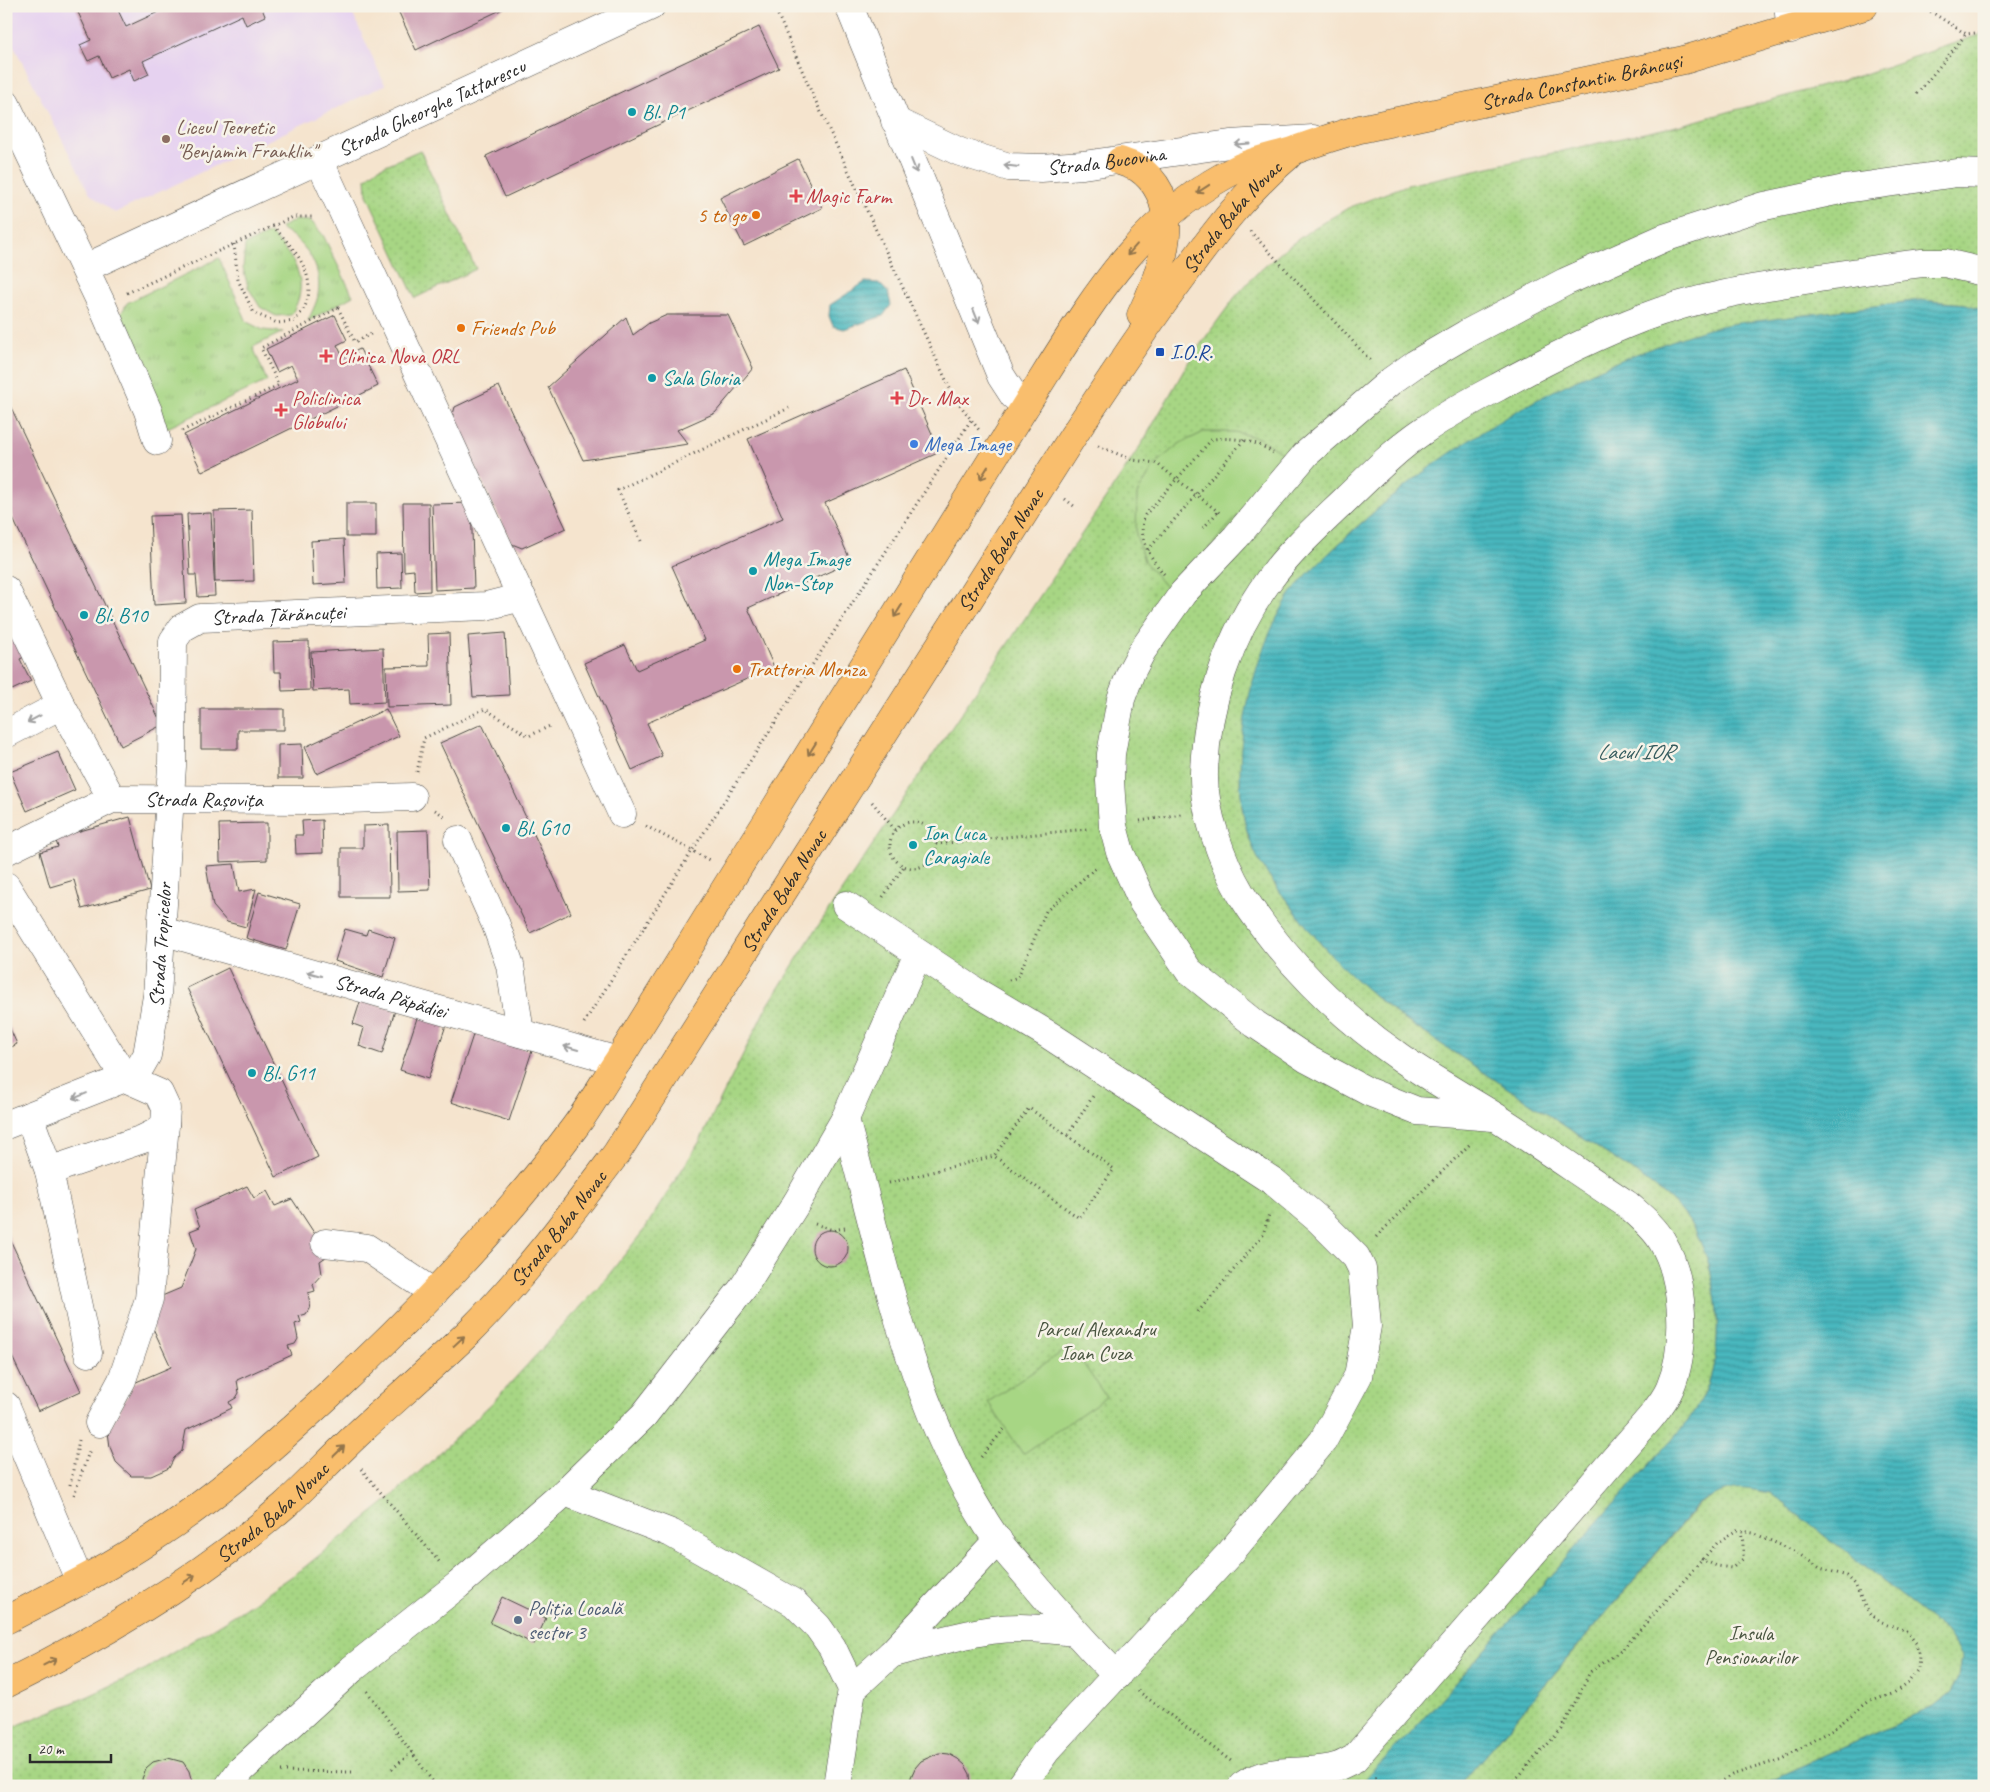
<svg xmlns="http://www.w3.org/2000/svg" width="1990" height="1792" font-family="Caveat,sans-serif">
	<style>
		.built { fill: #e6d2f0 }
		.grass { fill: url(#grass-tufts); stroke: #698058 }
		.park { fill: url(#park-dots); stroke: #698058 }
		.garden { fill: #a7d684; stroke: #698058 }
		.water { fill: url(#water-rules); stroke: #3a7174 }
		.building { fill: #c997ad }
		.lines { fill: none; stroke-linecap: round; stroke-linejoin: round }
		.minor-casing { stroke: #494743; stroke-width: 29 }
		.major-casing { stroke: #494743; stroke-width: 29 }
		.path { stroke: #494743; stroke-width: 3; stroke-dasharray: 1 4; stroke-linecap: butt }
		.minor { stroke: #fff; stroke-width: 28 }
		.major { stroke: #f9be6d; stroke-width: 28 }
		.oneway { stroke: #a0a0a0 }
		.oneway2 { stroke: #92744c }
		.culture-dot { fill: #0f9aa8; stroke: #f7f3e8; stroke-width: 2 }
		.education-dot { fill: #8d6e63; stroke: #f7f3e8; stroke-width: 2 }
		.health-dot { fill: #e0444e; stroke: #f7f3e8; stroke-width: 2 }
		.food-dot { fill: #e8710a; stroke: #f7f3e8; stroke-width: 2 }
		.transit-dot { fill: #1a4fb4; stroke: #f7f3e8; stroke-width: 2 }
		.shop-dot { fill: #3f7fe0; stroke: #f7f3e8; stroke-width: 2 }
		.service-dot { fill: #5c6f8a; stroke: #f7f3e8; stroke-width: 2 }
		.labels { text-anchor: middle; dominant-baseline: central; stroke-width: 5; stroke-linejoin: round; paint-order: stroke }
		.street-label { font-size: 21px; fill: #2b2b2b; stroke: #f7f3e8 }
		.culture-label { font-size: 21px; fill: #0d838f; stroke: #f7f3e8; text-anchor: start }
		.education-label { font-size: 21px; fill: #785e54; stroke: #f7f3e8; text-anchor: start }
		.health-label { font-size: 21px; fill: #be3a42; stroke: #f7f3e8; text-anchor: start }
		.food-label { font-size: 21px; fill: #c56008; stroke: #f7f3e8; text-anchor: start }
		.transit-label { font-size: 21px; fill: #164399; stroke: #f7f3e8; text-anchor: start }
		.shop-label { font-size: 21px; fill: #366cbe; stroke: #f7f3e8; text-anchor: start }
		.park-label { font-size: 21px; fill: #4a5641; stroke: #f7f3e8 }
		.service-label { font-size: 21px; fill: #4e5e75; stroke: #f7f3e8; text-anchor: start }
		.water-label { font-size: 22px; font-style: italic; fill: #355c5e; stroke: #f7f3e8 }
	</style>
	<defs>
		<pattern id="grass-tufts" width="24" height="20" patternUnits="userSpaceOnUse" patternTransform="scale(1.25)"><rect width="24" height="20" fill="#a7d684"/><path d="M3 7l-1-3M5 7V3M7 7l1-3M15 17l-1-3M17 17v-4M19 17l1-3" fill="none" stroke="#90b872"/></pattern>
		<pattern id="park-dots" width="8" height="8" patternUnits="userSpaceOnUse" patternTransform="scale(1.25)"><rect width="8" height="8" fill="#a7d684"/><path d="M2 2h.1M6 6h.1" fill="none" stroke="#90b872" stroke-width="1.8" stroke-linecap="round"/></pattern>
		<pattern id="water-rules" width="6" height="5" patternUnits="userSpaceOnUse" patternTransform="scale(1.25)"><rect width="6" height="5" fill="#48b7be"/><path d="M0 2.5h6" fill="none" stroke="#3c959b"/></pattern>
	</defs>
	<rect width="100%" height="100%" fill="#f7f3e8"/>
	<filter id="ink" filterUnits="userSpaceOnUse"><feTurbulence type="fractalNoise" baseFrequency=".02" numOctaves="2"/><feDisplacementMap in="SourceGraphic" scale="10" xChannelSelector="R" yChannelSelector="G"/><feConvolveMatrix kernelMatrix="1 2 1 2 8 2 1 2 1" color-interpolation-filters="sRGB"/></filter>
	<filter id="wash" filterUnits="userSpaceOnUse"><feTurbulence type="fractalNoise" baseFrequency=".0096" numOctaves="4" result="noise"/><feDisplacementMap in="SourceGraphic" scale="20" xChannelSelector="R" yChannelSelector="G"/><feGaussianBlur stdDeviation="1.12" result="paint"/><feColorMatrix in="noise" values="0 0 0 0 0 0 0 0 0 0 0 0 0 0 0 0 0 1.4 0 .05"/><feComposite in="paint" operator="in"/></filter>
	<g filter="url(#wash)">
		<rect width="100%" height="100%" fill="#f5e4ce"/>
		<path class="built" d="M6,6H349L385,85L115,213L90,194L6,31Z"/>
		<path class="grass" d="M295,220L311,221L323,235L353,296L308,321C311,313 317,303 318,295C323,265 304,241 280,228Z
			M270,233C294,258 312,281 291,315L276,316L260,307L248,287L243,268L245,245Z
			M219,258L247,322L263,330L283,332L253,347L267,381L163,430L117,321L127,303Z"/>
		<path class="park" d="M1984,33V310L1966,304L1920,300L1716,327L1655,347L1587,375L1533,402L1476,436L1412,481L1354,529L1301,581L1289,597L1258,664L1240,782L1242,808L1248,836L1272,882L1323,947L1372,994L1402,1018L1637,1174C1653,1186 1670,1197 1683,1213C1718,1256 1728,1341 1705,1392C1701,1402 1693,1412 1688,1421L1414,1729L1362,1783L1358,1786H6V1730L89,1696L146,1669L241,1611L301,1570L388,1500L428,1464L492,1403L599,1287L644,1230L700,1141L765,1010L812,935L1120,477L1144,440L1192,356L1235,297L1255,275L1285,249L1312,229L1348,208L1407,185L1681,125L1862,75Z
			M420,150L476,269L415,298L367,195L366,178L377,169Z
			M1738,1487L1770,1493L1949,1634L1962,1656L1959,1677L1951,1693L1934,1707L1758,1786H1459L1699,1504L1720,1492Z"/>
		<path class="garden" d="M1204,432H1235L1259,438L1289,458L1170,592L1144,561L1136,534L1137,494L1156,463L1179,444Z
			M1071,1346L1106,1397L1023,1454L988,1402Z"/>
		<path class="water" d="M865,282L879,283L888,292L891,305L883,316L844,329L833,326L829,316L830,305Z
			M1920,300L1966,304L1984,310V1786H1758L1934,1707L1951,1693L1959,1677L1962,1656L1949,1634L1770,1493C1734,1486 1730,1486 1698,1504L1459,1786H1358L1414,1729L1688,1421C1693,1412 1701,1402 1705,1392C1728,1341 1718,1256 1683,1213C1670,1197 1653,1186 1637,1174L1402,1018C1374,996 1345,972 1321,944C1311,932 1301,919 1291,906C1274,884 1256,862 1248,834C1227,764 1250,656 1290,595C1304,575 1323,559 1340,543C1428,458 1543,386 1658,346C1677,339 1696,332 1716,327C1737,322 1760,321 1782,318C1828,312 1874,306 1920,300Z"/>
		<g id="blocks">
			<path class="building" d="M75,6H116L126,27L171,6H261L265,16L246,25L242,15L143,61L149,74L134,81L129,69L109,78L99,56L88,61L80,45L91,40Z
				M396,6H509L416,50Z
				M759,27L779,68L505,197L486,156Z
				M798,159L822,208L744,246L720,198Z
				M335,315L347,340L337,345L343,357L360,349L378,386L202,472L184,435L298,379L291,365L277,372L266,349Z
				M667,315H728L753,368L715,413L677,430L688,444L583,460L548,387L626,317L633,335L649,323Z
				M904,370L940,452L825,503L851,562L748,608L774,667L647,723L662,756L632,770L584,663L625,645L637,670L705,640L672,566L783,518L748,439Z
				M499,386L566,528L522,548L512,544L452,418L455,407Z
				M6,397L162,725L121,746L6,504Z
				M346,503H376V537H346Z
				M403,503H429L430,591L415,592L414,570L404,571Z
				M471,503L474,588L435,590L432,504Z
				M252,510L254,581L215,582L214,511Z
				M211,513L215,596L198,597L196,575H190L187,514Z
				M181,515L186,603L154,605L150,516Z
				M344,539L346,583L313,585L311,541Z
				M401,553L402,588L377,589L376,554Z
				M449,633L451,705L387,707L386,667L429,666L428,634Z
				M505,633L509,695L473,697L468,636Z
				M6,634L8,637L13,635L24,657L20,659L31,681L12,690L6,678Z
				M309,641L310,690L282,691L281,672H274L273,642Z
				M383,648L385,702L350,704L349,689L313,691L311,652Z
				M201,709H284V730H238V749H201Z
				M386,709L399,736L317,774L305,747Z
				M482,724L571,913L530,933L440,743Z
				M302,744L303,778H278V745Z
				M58,752L75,790L27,811L10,772Z
				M130,817L150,890L82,909L74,880L50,887L40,852L58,847L55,838Z
				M322,820L323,853L296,854L295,835H303L302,821Z
				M267,823V860L220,862L219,824Z
				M389,825L390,897H341V848H363V826Z
				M428,830L430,890L398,891L397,831Z
				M234,864L239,892L256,889L246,927L227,922L213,906L206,866Z
				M259,892L300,904L286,950L246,938Z
				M345,929L366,935L368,929L395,938L383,977L335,961Z
				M228,968L318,1157L276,1177L187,988Z
				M361,999L395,1010L382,1054L359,1046L364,1028L353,1024Z
				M418,1015L446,1025L428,1079L400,1070Z
				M6,1020L17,1044L6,1050Z
				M474,1032L532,1051L509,1121L451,1102Z
				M247,1186L254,1198L267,1191L275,1206L292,1199L320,1242L326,1257L320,1261L322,1274L313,1284L315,1291L308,1293L310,1304L309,1309L306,1314L299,1316L301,1322L295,1324L298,1339L295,1344L288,1346L292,1355L237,1380L239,1393L236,1398L229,1402L232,1408L186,1430L182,1451L174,1458L169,1468L151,1476H131L116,1462L110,1447L108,1432L134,1383L171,1367L151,1324L162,1296L181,1288L196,1249L190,1231L200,1227L194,1210Z
				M812 1248a18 18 0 1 1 36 0a18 18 0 1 1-36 0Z
				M6,1231L81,1391L38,1411L6,1344Z
				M502,1597L546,1618L534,1644L490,1623Z
				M939,1753L949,1754L958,1759L965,1765L970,1774L971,1786H910L911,1777L915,1768L921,1761Z
				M168,1758L183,1762L189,1771L192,1782L190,1786H143L142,1779L146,1768L153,1762Z"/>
		</g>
	</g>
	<g filter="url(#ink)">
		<use href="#blocks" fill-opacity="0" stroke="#494743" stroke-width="1"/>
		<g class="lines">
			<defs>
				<g id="minor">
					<path d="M849,6L1001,376L1014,396L1026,405"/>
					<path d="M1788,6L1791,29"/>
					<path d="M6,104L102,305L148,411L157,441"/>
					<path id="s1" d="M895,121L960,152L1009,167L1041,168L1083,165L1230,144L1313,139"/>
					<path d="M319,160L622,814"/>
					<path id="s2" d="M85,268L651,6"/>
					<path d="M6,590L61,705L112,799"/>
					<path d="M6,734L61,705"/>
					<path d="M458,840L496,925L510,965L520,1033"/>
					<path id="s3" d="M6,851L112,799L315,800L412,797"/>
					<path d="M6,886L125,1078"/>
					<path d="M846,905L975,991L1049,1035L1274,1182L1319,1220L1356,1257L1362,1269L1367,1326L1358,1376L1323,1441L1231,1552L1046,1751L1021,1786"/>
					<path id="s4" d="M162,931L618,1061"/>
					<path d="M29,1116L49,1171L143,1139L155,1133L165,1125L166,1108L159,1093L125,1078"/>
					<path d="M1493,1117L1417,1111L1369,1092L1307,1059L1255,1024L1189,971L1143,903L1120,852L1113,826L1110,781L1111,754L1121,699L1131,672L1142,651L1183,593L1236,537L1306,454L1391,381L1415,364L1466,334L1565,282L1664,238L1760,207L1845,189L1957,173L1984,174"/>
					<path d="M845,1119C884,1262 912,1415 997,1540C1007,1553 1018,1565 1029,1578C1057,1612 1086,1644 1117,1676"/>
					<path id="s5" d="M6,1125L125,1078L139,1069L147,1055L157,996L172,766L173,641L182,628L200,618L486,606L522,597"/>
					<path d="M49,1171L88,1353"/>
					<path d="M325,1243L367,1248L434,1293"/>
					<path d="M6,1406L80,1582"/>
					<path d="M99,1423L122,1380L149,1299L165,1125"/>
					<path d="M565,1492L671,1533L794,1603L818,1627L832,1647L852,1689L837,1786"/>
					<path d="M891,1654C924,1645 958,1635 992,1630C1019,1626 1047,1629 1074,1632"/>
					<path d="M852,1689L891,1654L998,1540"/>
					<path d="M229,1786L241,1770L352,1669L458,1585L565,1492L644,1415L743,1288L797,1202L845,1119L918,954"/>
					<path d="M1242,1786C1271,1764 1307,1777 1339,1766C1344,1764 1349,1761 1354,1759L1651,1417C1658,1408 1666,1398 1670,1388C1687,1348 1685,1279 1662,1241C1654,1227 1640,1216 1628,1205C1584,1176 1540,1145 1496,1117C1464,1097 1431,1079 1401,1058C1339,1015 1281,958 1241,894C1222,862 1203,810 1204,773C1206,705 1229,635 1269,580C1291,550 1319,525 1346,499C1370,476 1395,450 1423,431C1447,414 1473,400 1498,387C1545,361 1593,337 1642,318C1697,297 1754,288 1812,279C1849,274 1885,267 1922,263H1945L1984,272"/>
				</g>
				<g id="major">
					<path d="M1120,161C1125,163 1132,165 1138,168C1187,201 1162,272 1141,315"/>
					<path id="s6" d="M6,1620C56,1594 107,1569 153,1538C216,1497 274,1446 329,1395C418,1313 502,1225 574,1128C590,1107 603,1083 618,1061L1026,405C1086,311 1136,217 1241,167C1258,159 1277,156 1295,150C1317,142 1338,135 1360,129L1684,60L1864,6"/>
					<path id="s7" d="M6,1684C105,1635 201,1578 285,1505C312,1480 337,1453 364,1428C399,1396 436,1364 470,1331C524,1277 570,1215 616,1154L1073,436C1109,382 1144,328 1183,276C1215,232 1246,191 1288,156"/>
				</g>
			</defs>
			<use href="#minor" class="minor-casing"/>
			<use href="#major" class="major-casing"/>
			<path class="path" d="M774,6L811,91L954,397L979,430
				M1922,6L1966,34L1984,32
				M1917,94L1966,34
				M1250,231L1372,362
				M234,244L238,280L254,313L277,323L295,321C299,315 305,308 307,301C316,271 291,246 273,226
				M127,293L293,217H312L314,218
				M182,431L279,385L261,348L338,308L355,342L371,334
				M1098,446L1133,460L1156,463L1221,514
				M1065,499L1074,506
				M1203,528L1218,512
				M641,541L618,490L789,408
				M1148,550L1244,440
				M1164,574C1151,559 1136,536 1145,515L1212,439C1233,437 1256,440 1273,453
				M417,772L424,738L485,709L529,736L552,725
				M872,802L896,831
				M435,810L446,817
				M1140,821L1181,814
				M890 845a23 23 0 1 1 46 0a23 23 0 1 1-46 0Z
				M646,826L711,861
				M936,844L1087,829
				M883,897L904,866
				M1009,980L1018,977L1046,911L1097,867
				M584,1023L692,851L971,420
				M1068,1135L1093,1096
				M889,1183L994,1156L1029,1108L1114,1169L1079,1218L994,1156
				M815,1224L833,1230L845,1228
				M1376,1237L1471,1143
				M1198,1312L1263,1235L1269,1214
				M981,1457L1005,1428
				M361,1469L441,1564
				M70,1485L79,1440
				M74,1495L90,1449
				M1701,1559L1717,1566L1732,1568L1743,1559V1543L1741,1531
				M367,1691L436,1786
				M1138,1691L1231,1761
				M392,1769L412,1752
				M281,1771L353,1772
				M1375,1777L1385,1786
				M1505,1786L1514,1780L1562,1729L1590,1672L1622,1650L1718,1542L1737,1530L1753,1533L1794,1551L1820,1568L1847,1576L1855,1584L1863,1603L1870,1614L1882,1622L1906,1631L1916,1643L1919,1655L1918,1669L1908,1683L1892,1694L1868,1702L1836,1727L1782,1759L1732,1775L1713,1786"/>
			<use href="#minor" class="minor"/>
			<use href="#major" class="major"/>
		</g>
		<defs><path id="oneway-shaft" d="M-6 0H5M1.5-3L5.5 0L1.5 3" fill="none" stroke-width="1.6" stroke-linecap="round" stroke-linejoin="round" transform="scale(1.25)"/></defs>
		<g class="oneway">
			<use href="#oneway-shaft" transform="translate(1242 144) rotate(176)"/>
			<use href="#oneway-shaft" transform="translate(914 166) rotate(68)"/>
			<use href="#oneway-shaft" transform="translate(1011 166) rotate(-173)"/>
			<use href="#oneway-shaft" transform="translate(976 316) rotate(68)"/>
			<use href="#oneway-shaft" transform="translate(34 719) rotate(152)"/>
			<use href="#oneway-shaft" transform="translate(314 974) rotate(-164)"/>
			<use href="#oneway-shaft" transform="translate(571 1048) rotate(-164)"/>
			<use href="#oneway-shaft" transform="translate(80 1096) rotate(158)"/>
		</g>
		<g class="oneway2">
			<use href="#oneway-shaft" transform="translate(1203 189) rotate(147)"/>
			<use href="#oneway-shaft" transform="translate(1132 250) rotate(131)"/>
			<use href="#oneway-shaft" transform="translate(984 473) rotate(122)"/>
			<use href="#oneway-shaft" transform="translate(898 611) rotate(122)"/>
			<use href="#oneway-shaft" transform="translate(812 749) rotate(122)"/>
			<use href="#oneway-shaft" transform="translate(459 1341) rotate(-43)"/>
			<use href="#oneway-shaft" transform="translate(339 1451) rotate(-44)"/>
			<use href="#oneway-shaft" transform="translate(189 1579) rotate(-34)"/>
			<use href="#oneway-shaft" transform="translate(50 1662) rotate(-27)"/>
		</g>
	</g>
	<g class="culture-dot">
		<circle cx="632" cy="112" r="5"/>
		<circle cx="652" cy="378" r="5"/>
		<circle cx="753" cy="571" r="5"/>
		<circle cx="84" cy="615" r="5"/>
		<circle cx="506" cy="828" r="5"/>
		<circle cx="913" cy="845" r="5"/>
		<circle cx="252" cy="1073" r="5"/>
	</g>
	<circle class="education-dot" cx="166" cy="139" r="5"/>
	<g class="health-dot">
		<path d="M793.5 188.5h5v5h5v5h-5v5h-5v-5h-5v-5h5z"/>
		<path d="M323.5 348.5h5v5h5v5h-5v5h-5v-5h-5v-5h5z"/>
		<path d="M894.5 390.5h5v5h5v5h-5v5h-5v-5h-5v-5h5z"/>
		<path d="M278.5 402.5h5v5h5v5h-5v5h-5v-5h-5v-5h5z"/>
	</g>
	<g class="food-dot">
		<circle cx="756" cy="215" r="5"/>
		<circle cx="461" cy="328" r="5"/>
		<circle cx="737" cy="669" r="5"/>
	</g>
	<rect class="transit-dot" x="1155" y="347" width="10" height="10" rx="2.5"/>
	<circle class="shop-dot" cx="914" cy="444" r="5"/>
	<circle class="service-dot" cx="518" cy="1620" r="5"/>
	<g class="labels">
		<g class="street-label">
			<text stroke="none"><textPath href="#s6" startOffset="2288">Strada Constantin Brâncuși</textPath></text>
			<text stroke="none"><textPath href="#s2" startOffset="382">Strada Gheorghe Tattarescu</textPath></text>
			<text stroke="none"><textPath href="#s1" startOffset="221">Strada Bucovina</textPath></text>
			<text stroke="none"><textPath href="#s7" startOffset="1938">Strada Baba Novac</textPath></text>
			<text stroke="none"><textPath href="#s7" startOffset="1532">Strada Baba Novac</textPath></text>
			<text stroke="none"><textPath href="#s5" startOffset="691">Strada Țărăncuței</textPath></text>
			<text stroke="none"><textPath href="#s3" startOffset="210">Strada Rașovița</textPath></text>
			<text stroke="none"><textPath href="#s7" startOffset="1128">Strada Baba Novac</textPath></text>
			<text stroke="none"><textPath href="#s5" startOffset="272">Strada Tropicelor</textPath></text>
			<text stroke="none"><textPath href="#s4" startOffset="238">Strada Păpădiei</textPath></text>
			<text stroke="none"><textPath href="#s7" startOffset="722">Strada Baba Novac</textPath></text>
			<text stroke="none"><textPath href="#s7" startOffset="318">Strada Baba Novac</textPath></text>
		</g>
		<g class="culture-label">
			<text x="642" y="112">Bl. P1</text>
			<text x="662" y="378">Sala Gloria</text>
			<text x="763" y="559">Mega Image<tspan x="763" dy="24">Non-Stop</tspan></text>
			<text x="94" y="615">Bl. B10</text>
			<text x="516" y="828">Bl. G10</text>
			<text x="923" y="833">Ion Luca<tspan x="923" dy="24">Caragiale</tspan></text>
			<text x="262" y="1073">Bl. G11</text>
		</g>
		<g class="education-label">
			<text x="176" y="127">Liceul Teoretic<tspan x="176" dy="24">"Benjamin Franklin"</tspan></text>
		</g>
		<g class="health-label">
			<text x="806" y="196">Magic Farm</text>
			<text x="337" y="356">Clinica Nova ORL</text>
			<text x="292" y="398">Policlinica<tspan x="292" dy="24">Globului</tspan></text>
			<text x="907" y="398">Dr. Max</text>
		</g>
		<g class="food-label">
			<text x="746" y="215" text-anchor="end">5 to go</text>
			<text x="471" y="328">Friends Pub</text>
			<text x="747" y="669">Trattoria Monza</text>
		</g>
		<g class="transit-label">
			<text x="1170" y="352">I.O.R.</text>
		</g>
		<g class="shop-label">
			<text x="924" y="444">Mega Image</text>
		</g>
		<g class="park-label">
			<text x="1096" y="1329">Parcul Alexandru<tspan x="1096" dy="24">Ioan Cuza</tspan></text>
			<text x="1751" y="1633">Insula<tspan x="1751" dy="24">Pensionarilor</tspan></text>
		</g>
		<g class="service-label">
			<text x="528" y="1608">Poliția Locală<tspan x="528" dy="24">sector 3</tspan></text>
		</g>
		<g class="water-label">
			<text x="1635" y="752">Lacul IOR</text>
		</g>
	</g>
	<rect width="1990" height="1792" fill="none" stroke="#f7f3e8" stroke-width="25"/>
	<path d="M30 1754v8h81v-8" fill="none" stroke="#2b2b2b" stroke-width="2.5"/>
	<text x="38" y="1754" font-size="15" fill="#2b2b2b" stroke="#f7f3e8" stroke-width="4" paint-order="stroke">20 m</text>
</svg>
